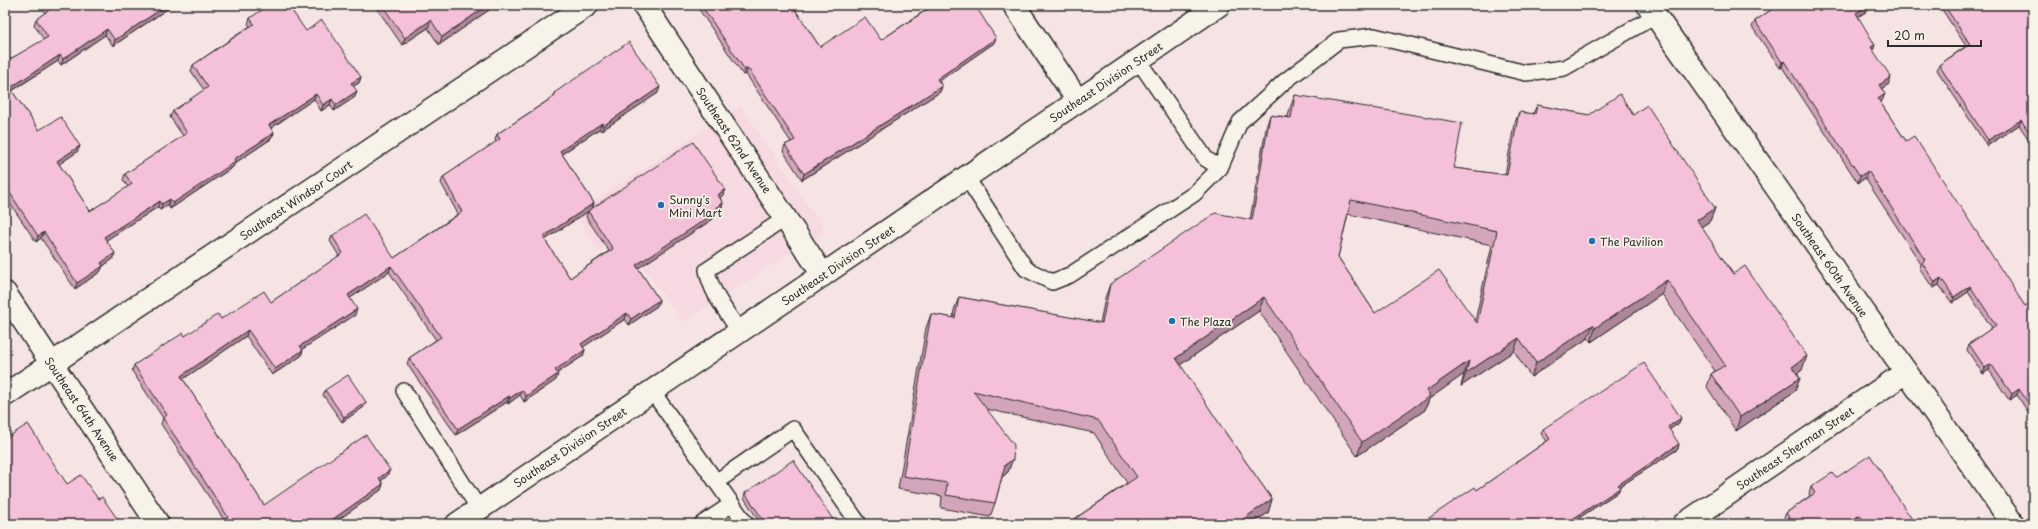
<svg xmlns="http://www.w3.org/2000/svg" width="2038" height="529" font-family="'Playpen Sans',sans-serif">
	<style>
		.built { fill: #f6d9e1 }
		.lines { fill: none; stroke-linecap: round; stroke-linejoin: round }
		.service-casing { stroke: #2b2b2b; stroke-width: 18 }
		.minor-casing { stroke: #2b2b2b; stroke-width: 25 }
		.secondary-casing { stroke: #2b2b2b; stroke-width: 25 }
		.service { stroke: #f7f3e8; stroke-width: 15 }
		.minor { stroke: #f7f3e8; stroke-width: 22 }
		.secondary { stroke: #f7f3e8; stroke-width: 22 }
		.wall { fill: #d3a5bb; stroke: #2b2b2b; fill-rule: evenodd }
		.shaded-wall { fill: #ac8699; stroke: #2b2b2b }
		.building { fill: #f5c0da; stroke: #2b2b2b; fill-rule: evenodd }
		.poi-dot { fill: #1f6fb2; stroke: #f7f3e8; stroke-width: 1.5 }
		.labels { text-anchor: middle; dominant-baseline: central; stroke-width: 3.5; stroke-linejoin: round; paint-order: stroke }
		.street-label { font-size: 11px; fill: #2b2b2b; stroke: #f7f3e8 }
		.poi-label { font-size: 11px; fill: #2b2b2b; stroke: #f7f3e8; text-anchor: start }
	</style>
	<rect width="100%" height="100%" fill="#f6e4e4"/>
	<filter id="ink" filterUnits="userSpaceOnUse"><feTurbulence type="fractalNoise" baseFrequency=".025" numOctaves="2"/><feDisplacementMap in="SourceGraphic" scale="8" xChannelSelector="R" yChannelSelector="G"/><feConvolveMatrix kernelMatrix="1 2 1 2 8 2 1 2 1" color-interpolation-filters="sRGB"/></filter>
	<g filter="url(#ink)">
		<path class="built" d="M741,106L825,231L683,322L621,237L599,251L575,213Z"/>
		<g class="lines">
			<defs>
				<path id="service" d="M1138,60L1206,159L1220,168
					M967,178L1026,269L1052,282L1070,275L1194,194L1220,168L1240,122L1284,82L1339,40L1374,36L1526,73L1564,68L1655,16
					M739,331C727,312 711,293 707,270L786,218
					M404,391L479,509
					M652,391L746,524
					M716,482L793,429L859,524
					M702,524L732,504"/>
				<path id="minor" d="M644,5L823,275
					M1014,5L1078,101
					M5,293L158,524
					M5,395L587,5
					M1684,524L1906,372"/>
				<path id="secondary" d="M1648,5L2013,524
					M457,524L1219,5"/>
			</defs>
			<use href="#service" class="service-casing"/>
			<use href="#minor" class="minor-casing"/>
			<use href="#secondary" class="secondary-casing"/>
			<use href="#service" class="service"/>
			<use href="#minor" class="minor"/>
			<use href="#secondary" class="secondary"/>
		</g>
		<path class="wall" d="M40,5H80L81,7L173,5L113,46L105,35L61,65L58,61L12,91L39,130L80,146L77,152L59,164L90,211L128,187L123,180L125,174L183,136L170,117L173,111L204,90L191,71L193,65L250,26L248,24L250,18L306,31L361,77L359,83L353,86L355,97L334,111L330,105L321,111L314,99L271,128L274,133L271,139L235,163L233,167L170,209L168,205L160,210L158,207L106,240L113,259L103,266L100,272L75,289L41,238L36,242L5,196L7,193L5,191V62L44,40L34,25L36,19L45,13Z
			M376,5H496L439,45L428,28L402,45L376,7Z
			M696,5H792L820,47L881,40L927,9L925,5H975L994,43L939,81L942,86L940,92L802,180L783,151L785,145L791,142L746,74L743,75Z
			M1778,5H1876L1858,17L1889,84L1881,89L1882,101L1880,102L1906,141L2025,306L2033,301V420L2017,395L2009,400L1989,370L1983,374L1967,350L1969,344L1992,328L1968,292L1952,303L1939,285L1933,288L1920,269L1921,264L1865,178L1858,183L1782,67L1780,68L1752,27L1755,21Z
			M1939,5H2025L2032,15L2033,14V146L2019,125L1987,146L1937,70L1939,65L1966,46Z
			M554,93H658L601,131L599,129L562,154L594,203L592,209L725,189L723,195L720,198L723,203L721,209L714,214L713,219L638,268L659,300L657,306L629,325L625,319L583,347L585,350L583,356L557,373L556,380L524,402L520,395L508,404L507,402L456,435L407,364L409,358L436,340L389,272L350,298L355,315L302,349L303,350L301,356L272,375L246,336L183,379L264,505L387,476L381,481L383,484L381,490L332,524H218L224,520L161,424L163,418L132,371L134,365L185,336L221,319L271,302L339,256L330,241L332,236L394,258L458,214L441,183L443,177L496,142L495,140L497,134L553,97ZM588,211L586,217L609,251L570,278L545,240Z
			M1295,95L1454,168L1505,175L1514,125L1519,112L1533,114L1537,105L1589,115H1633L1715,208L1710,221L1701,227L1733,274L1802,370L1797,374L1800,378L1795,391L1736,431L1707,387L1711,374L1715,371L1662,294L1591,342L1588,338L1531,377L1514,351L1461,386L1464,374L1429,399L1425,410L1357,456L1259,311L1180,365L1227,435L1272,499L1268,513L1251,524H1067L1127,483L1094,433L986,409L1008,472L1002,477L995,503L990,517L941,508L942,496L898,489L926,328L931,314L953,318L954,310L959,297L1100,323L1105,298L1110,284L1250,220L1266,128L1270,115L1288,117L1290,108ZM1348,214L1492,245L1475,321L1375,313L1338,257Z
			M325,390L364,407L342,422L323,395Z
			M1679,423L1669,430L1678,449L1619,487L1618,492L1570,524H1420L1477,490L1547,441L1541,434L1543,429Z
			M1836,478L1915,524H1859L1857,522L1786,523L1783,520L1786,513L1810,496L1809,494L1811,487Z
			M745,493L836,524H761L744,498Z"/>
		<path class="shaded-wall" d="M167,5H173L113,46L115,40Z
			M488,5H496L439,45L442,37Z
			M1869,5H1876L1853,20L1856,13Z
			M431,20L428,28L402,45L405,38Z
			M107,29L105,35L61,65L63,59Z
			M996,38L994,43L935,84L937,79Z
			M1875,45L1873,51L1871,47Z
			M60,55L58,61L8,93L10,88Z
			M1784,61L1782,67L1780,68L1782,62Z
			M748,68L746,74L743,75L745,70Z
			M361,77L359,83L349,89L351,83Z
			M1891,77L1889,84L1876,92L1879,85Z
			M942,86L940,92L802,180L804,174Z
			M660,87L658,93L601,131L603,126Z
			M357,91L355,97L334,111L336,105Z
			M316,94L314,99L267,131L269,125Z
			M1885,94L1882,101L1875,105L1878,99Z
			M332,99L330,105L321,111L323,105Z
			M2021,120L2019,125L1987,146L1988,140Z
			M602,123L599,129L557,157L560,151Z
			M274,133L271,139L235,163L233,167L170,209L173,203L234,159Z
			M80,146L77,152L55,167L57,161Z
			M1868,171L1865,178L1858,183L1860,176Z
			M725,189L723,195L716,201L718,195Z
			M170,199L168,205L160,210L162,204Z
			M160,201L158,207L102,243L104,237Z
			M594,203L592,209L540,243L543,237Z
			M723,203L721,209L714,214L713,219L634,271L636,265Z
			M1715,208L1710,221L1692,233L1697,220Z
			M44,232L41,238L36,242L38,236Z
			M115,253L113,259L103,266L100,272L75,289L77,283L101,263Z
			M391,266L389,272L346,301L348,295Z
			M1941,278L1939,285L1933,288L1935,282Z
			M1667,280L1662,294L1591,342L1595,328Z
			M1970,286L1968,292L1952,303L1954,297Z
			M1264,297L1259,311L1171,371L1176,358Z
			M659,300L657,306L629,325L631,319Z
			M357,309L355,315L298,352L300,346Z
			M627,313L625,319L579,350L581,344Z
			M1593,325L1588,338L1531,377L1536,363Z
			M248,330L246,336L179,382L181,376Z
			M1519,338L1514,351L1461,386L1466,373Z
			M303,350L301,356L272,375L275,369Z
			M585,350L583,356L553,376L555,370Z
			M1807,356L1802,370L1787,380L1792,367Z
			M1469,361L1464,374L1429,399L1425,410L1357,456L1362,442L1426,391Z
			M1991,364L1989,370L1983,374L1985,368Z
			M558,374L556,380L524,402L526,396Z
			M1800,378L1795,391L1736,431L1740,417Z
			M2019,389L2017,395L2009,400L2012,394Z
			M522,390L520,395L508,404L510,398Z
			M509,396L507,402L456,435L458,429Z
			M366,402L364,407L342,422L344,417Z
			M1681,418L1679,423L1666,432L1668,427Z
			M1679,444L1678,449L1616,489L1618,485Z
			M1013,459L1008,472L1000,479L1005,465Z
			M390,470L387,476L377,484L379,478Z
			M383,484L381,490L332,524H326Z
			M1620,488L1618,492L1570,524H1565Z
			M1272,499L1268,513L1251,524H1236Z
			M1860,515L1857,522L1854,524H1846Z"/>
		<path class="building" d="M46,5H80L81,7L84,5H167L115,40L107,29L63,59L60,55L10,88L39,130L61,117L80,146L57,161L90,211L132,184L125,174L187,133L173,111L208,87L193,65L254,24L250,18L269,5H288L306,31L322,20L361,77L351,83L357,91L336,105L332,99L323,105L316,94L269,125L274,133L234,159L235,162L173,203L170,199L162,204L160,201L104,237L115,253L101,263L103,266L77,283L44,232L38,236L8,190L10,189L5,181V62L48,37L36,19L49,10Z
			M382,5H488L442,37L431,20L405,38Z
			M701,5H792L820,47L865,17L881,40L931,7L930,5H975L996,38L937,79L942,86L804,174L785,145L795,140L748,68L745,70Z
			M1778,5H1869L1856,13L1875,45L1871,47L1891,77L1879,85L1885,94L1878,99L1906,141L1914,136L2025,306L2033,301V410L2019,389L2012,394L1991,364L1985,368L1969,344L1996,325L1970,286L1954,297L1941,278L1935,282L1922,263L1925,260L1868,171L1860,176L1784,61L1782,62L1755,21Z
			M1944,5H2025L2032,15L2033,14V138L2021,120L1988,140L1939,65L1970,44Z
			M629,42L660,87L603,126L602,123L560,151L594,203L543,237L570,278L613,249L588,211L693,142L725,189L718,195L723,203L713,210L715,213L636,265L659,300L631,319L627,313L581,344L585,350L555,370L558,374L526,396L522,390L510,398L509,396L458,429L409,358L441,337L391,266L348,295L357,309L300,346L303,350L275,369L248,330L181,376L264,505L366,435L390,470L379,478L383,484L326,524H218L228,517L163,418L167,415L134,365L183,333L185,336L218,314L221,319L264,291L271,302L343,253L332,236L364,214L394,258L462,212L443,177L500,139L497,134L555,96L554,93Z
			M1620,94L1633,115L1647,105L1715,208L1697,220L1733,274L1745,266L1807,356L1792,367L1800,378L1740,417L1711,374L1725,365L1667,280L1595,328L1593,325L1536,363L1519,338L1466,373L1469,361L1426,391L1430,396L1362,442L1264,297L1176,358L1227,435L1272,499L1236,524H1067L1137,477L1098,420L973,391L1014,445L1013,459L1005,465L995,503L946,495L947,483L903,476L931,314L955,318L959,297L1102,323L1110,284L1215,213L1252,220L1270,115L1291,118L1295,95L1462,123L1454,168L1507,175L1519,112L1535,114L1537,105L1589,115ZM1351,200L1497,231L1477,323L1439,270L1375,313L1338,257Z
			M1644,363L1681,418L1668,427L1679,444L1618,485L1620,488L1565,524H1420L1475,487L1477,490L1550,439L1543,429Z
			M348,375L366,402L344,417L325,390Z
			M28,424L67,484L81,475L98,499L102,497L121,524H5V439Z
			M1870,455L1915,524H1866L1860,515L1846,524H1785L1791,520L1786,513L1815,493L1811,487L1832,473L1836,478Z
			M793,460L836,524H766L745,493Z"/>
	</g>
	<g class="poi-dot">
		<circle cx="661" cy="205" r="4"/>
		<circle cx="1592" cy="241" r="4"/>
		<circle cx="1172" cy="321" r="4"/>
	</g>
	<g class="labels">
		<g class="street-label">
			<text transform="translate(1106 82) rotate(-34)">Southeast Division Street</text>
			<text transform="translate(734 140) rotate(56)">Southeast 62nd Avenue</text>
			<text transform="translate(296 200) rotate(-34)">Southeast Windsor Court</text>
			<text transform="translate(838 265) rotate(-34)">Southeast Division Street</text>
			<text transform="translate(1830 265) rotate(55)">Southeast 60th Avenue</text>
			<text transform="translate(82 409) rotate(56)">Southeast 64th Avenue</text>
			<text transform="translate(570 447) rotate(-34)">Southeast Division Street</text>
			<text transform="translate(1795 448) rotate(-34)">Southeast Sherman Street</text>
		</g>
		<g class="poi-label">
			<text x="669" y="199">Sunny's<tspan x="669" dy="13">Mini Mart</tspan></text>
			<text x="1600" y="241">The Pavilion</text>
			<text x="1180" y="321">The Plaza</text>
		</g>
	</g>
	<rect width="2038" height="529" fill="none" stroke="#f7f3e8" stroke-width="20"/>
	<rect x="10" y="10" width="2018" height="509" fill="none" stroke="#2b2b2b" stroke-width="1.5" filter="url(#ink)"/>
	<path d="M1888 40v6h93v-6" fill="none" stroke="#2b2b2b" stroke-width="2"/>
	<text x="1894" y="40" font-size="12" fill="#2b2b2b" stroke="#f7f3e8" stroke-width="3" paint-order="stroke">20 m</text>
</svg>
